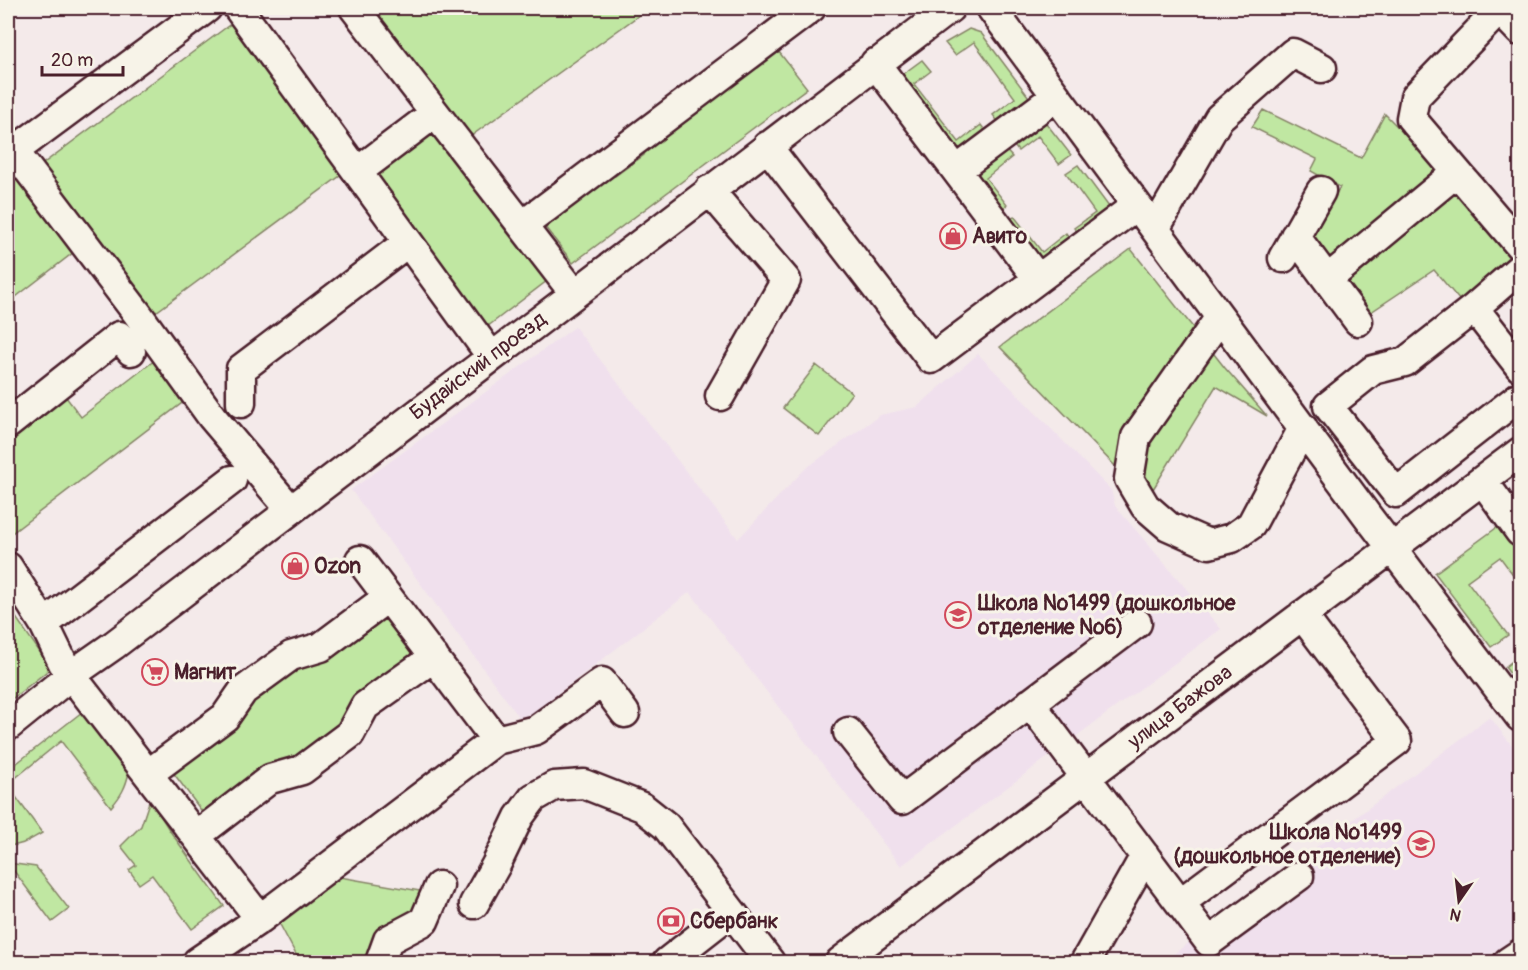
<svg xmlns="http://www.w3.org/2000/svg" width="1528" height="970" font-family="Pangolin,sans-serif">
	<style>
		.built { fill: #f0e0ed }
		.green { fill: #c0e7a2; stroke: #858366; stroke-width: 1.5 }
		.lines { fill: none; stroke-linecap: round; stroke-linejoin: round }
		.minor-casing { stroke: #4a1f2b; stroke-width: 33 }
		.minor { stroke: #f7f3e8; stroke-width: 28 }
		.labels { text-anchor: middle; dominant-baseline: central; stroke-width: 6; stroke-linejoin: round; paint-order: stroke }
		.poi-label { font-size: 21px; font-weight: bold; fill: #4a1f2b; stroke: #f7f3e8; text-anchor: start }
		.street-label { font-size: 21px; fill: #4a1f2b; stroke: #f7f3e8 }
	</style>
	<rect width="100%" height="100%" fill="#f4eaea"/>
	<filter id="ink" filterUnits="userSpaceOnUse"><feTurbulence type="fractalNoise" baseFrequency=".0167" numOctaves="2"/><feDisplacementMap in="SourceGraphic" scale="12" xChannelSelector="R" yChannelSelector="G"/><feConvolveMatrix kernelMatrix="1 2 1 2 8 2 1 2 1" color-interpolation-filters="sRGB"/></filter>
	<g filter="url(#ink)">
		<path class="built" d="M575,327L738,539L805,469L880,415L917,407L978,354L1111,490L1115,506L1221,629L901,866L690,592L522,721L351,490Z
			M1490,717L1520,756V933L1480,962H1163Z"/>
		<path class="green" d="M373,8H372H649L471,136Z
			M232,23L344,173L152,315L40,166Z
			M969,29L981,33L1034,104L1002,127L993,115L1015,98L974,42L955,55L945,43Z
			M779,52L807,88L573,263L541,222L602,176H615L644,155L648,143L750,65L758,68Z
			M922,60L931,71L914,84L959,142L981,125L990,137L958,162L895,80Z
			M1263,110L1361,158L1385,114L1443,173L1331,267L1308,242L1340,187L1311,171L1317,159L1252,127Z
			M1039,114L1071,155L1059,164L1038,136L1018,151L1008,138Z
			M434,122L552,277L483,330L365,174Z
			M1000,144L1012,157L986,178L1007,205L996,213L964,173Z
			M8,165L74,252L8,303Z
			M1078,165L1115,215L1082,239L1074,228L1095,213L1066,173Z
			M1458,183L1517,253L1461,302L1434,270L1365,316L1339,279Z
			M1014,216L1042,252L1066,233L1075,245L1040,272L1004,224Z
			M1131,249L1225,368L1267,416L1216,386L1147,499L1000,347Z
			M155,360L186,400L8,536V435L63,393L81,417Z
			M816,365L852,393L819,436L783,408Z
			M1503,523L1520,545V584L1500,557L1467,581L1508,635L1491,647L1435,573Z
			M8,606L51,668L8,702Z
			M384,615L413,656L342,726L293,761L203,813L172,771L250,700L295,666Z
			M1520,655V687L1505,667Z
			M82,712L129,772C126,787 121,796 111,807L61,741L8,784V770Z
			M8,786L42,833C31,839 21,847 8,845Z
			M150,799L170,831L224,906L192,929L152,875L139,884L129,870L136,865L121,846L141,826Z
			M8,863L36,867L69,909L52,922Z
			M334,876L426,892L416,914L372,962H300L277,919Z"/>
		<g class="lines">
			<defs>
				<path id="minor" d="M238,8L491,356
					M354,8L574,293
					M991,8L1369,518L1520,717
					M1498,8L1520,31
					M1500,9L1415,97L1411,118L1520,246
					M875,63L1038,279
					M8,142L14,151L207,8
					M767,146L931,359L1137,205
					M14,151L137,313L212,417L290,509
					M957,170L1056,96
					M357,172L435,113
					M709,190L786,280L720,396
					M523,225L811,8
					M1155,229L1219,118L1293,53L1322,68
					M1295,236L1358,321
					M1283,258L1321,191
					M1520,268L1474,308L1520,367
					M1329,278L1457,172
					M1474,308L1405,362L1373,370L1328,406L1396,493L1520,396
					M1220,317L1136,437L1129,479L1145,506L1168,526L1209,544L1232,538L1251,525L1303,428
					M241,403V369L408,242
					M8,424L119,336L131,351
					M1483,481L1520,532
					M360,560L496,740
					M8,567L44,624L63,663L71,675L260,919
					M44,624L232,480
					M1030,703L1180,903L1397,741L1302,615
					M8,726L71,675L114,645L950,8
					M848,732L902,800L1137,623
					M148,774L225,717L243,691L291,656L321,647L388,597
					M196,836L270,779L302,770L350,734L365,706L434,657
					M1180,903L1209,942L1299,876
					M474,904L496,865L519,817L533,798L554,786L584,784L642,807L666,826L770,962
					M197,962L260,919L496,740L536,730L602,682L625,713
					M380,962L388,940L424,921L439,886
					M667,962L731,912
					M840,962L1520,452
					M1085,962L1145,856
					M1508,962L1520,954"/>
			</defs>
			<use href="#minor" class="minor-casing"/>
			<use href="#minor" class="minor"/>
		</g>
	</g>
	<defs>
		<symbol id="shop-ring" viewBox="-11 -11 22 22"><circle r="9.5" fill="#f7f3e8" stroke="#d1495b" stroke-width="1.5"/><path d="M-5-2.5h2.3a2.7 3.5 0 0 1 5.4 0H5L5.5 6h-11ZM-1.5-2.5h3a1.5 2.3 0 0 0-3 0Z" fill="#d1495b"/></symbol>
		<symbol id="school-ring" viewBox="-11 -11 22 22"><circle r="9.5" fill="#f7f3e8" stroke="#d1495b" stroke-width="1.5"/><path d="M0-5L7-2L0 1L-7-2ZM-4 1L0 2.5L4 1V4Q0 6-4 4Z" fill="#d1495b"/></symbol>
		<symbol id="supermarket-ring" viewBox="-11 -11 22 22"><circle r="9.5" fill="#f7f3e8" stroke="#d1495b" stroke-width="1.5"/><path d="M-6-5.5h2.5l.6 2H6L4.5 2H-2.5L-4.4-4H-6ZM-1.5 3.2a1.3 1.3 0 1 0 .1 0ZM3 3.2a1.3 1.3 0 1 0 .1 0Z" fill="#d1495b"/></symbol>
		<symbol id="bank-ring" viewBox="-11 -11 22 22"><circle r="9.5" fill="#f7f3e8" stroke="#d1495b" stroke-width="1.5"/><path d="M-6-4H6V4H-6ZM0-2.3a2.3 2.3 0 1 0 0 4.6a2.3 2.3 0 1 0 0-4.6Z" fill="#d1495b"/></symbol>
	</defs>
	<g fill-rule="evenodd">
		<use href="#shop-ring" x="938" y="221" width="30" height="30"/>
		<use href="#shop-ring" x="280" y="551" width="30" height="30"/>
		<use href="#school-ring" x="943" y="600" width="30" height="30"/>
		<use href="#supermarket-ring" x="140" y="657" width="30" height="30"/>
		<use href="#school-ring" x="1406" y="829" width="30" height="30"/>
		<use href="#bank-ring" x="656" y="906" width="30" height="30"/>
	</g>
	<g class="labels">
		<g class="poi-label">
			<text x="972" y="236">Авито</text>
			<text x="314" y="566">Ozon</text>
			<text x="978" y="603">Школа №1499 (дошкольное<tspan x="978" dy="24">отделение №6)</tspan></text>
			<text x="174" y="672">Магнит</text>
			<text x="1402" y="832" text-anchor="end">Школа №1499<tspan x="1402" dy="24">(дошкольное отделение)</tspan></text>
			<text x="690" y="921">Сбербанк</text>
		</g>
		<g class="street-label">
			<text transform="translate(478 366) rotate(-37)">Будайский проезд</text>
			<text transform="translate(1180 707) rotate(-37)">улица Бажова</text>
		</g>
	</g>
	<rect width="1528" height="970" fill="none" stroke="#f7f3e8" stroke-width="30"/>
	<rect x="15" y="15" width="1498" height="940" fill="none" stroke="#4a1f2b" stroke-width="2" filter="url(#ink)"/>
	<g transform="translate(1459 901) rotate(194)" stroke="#f7f3e8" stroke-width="4.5" paint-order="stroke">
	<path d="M0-4.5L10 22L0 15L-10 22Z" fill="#4a1f2b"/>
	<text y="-9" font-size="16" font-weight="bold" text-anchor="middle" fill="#4a1f2b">N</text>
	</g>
	<path d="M42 66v9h81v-9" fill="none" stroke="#4a1f2b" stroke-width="3"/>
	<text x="51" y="66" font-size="18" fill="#4a1f2b" stroke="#f7f3e8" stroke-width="4.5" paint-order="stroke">20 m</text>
</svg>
